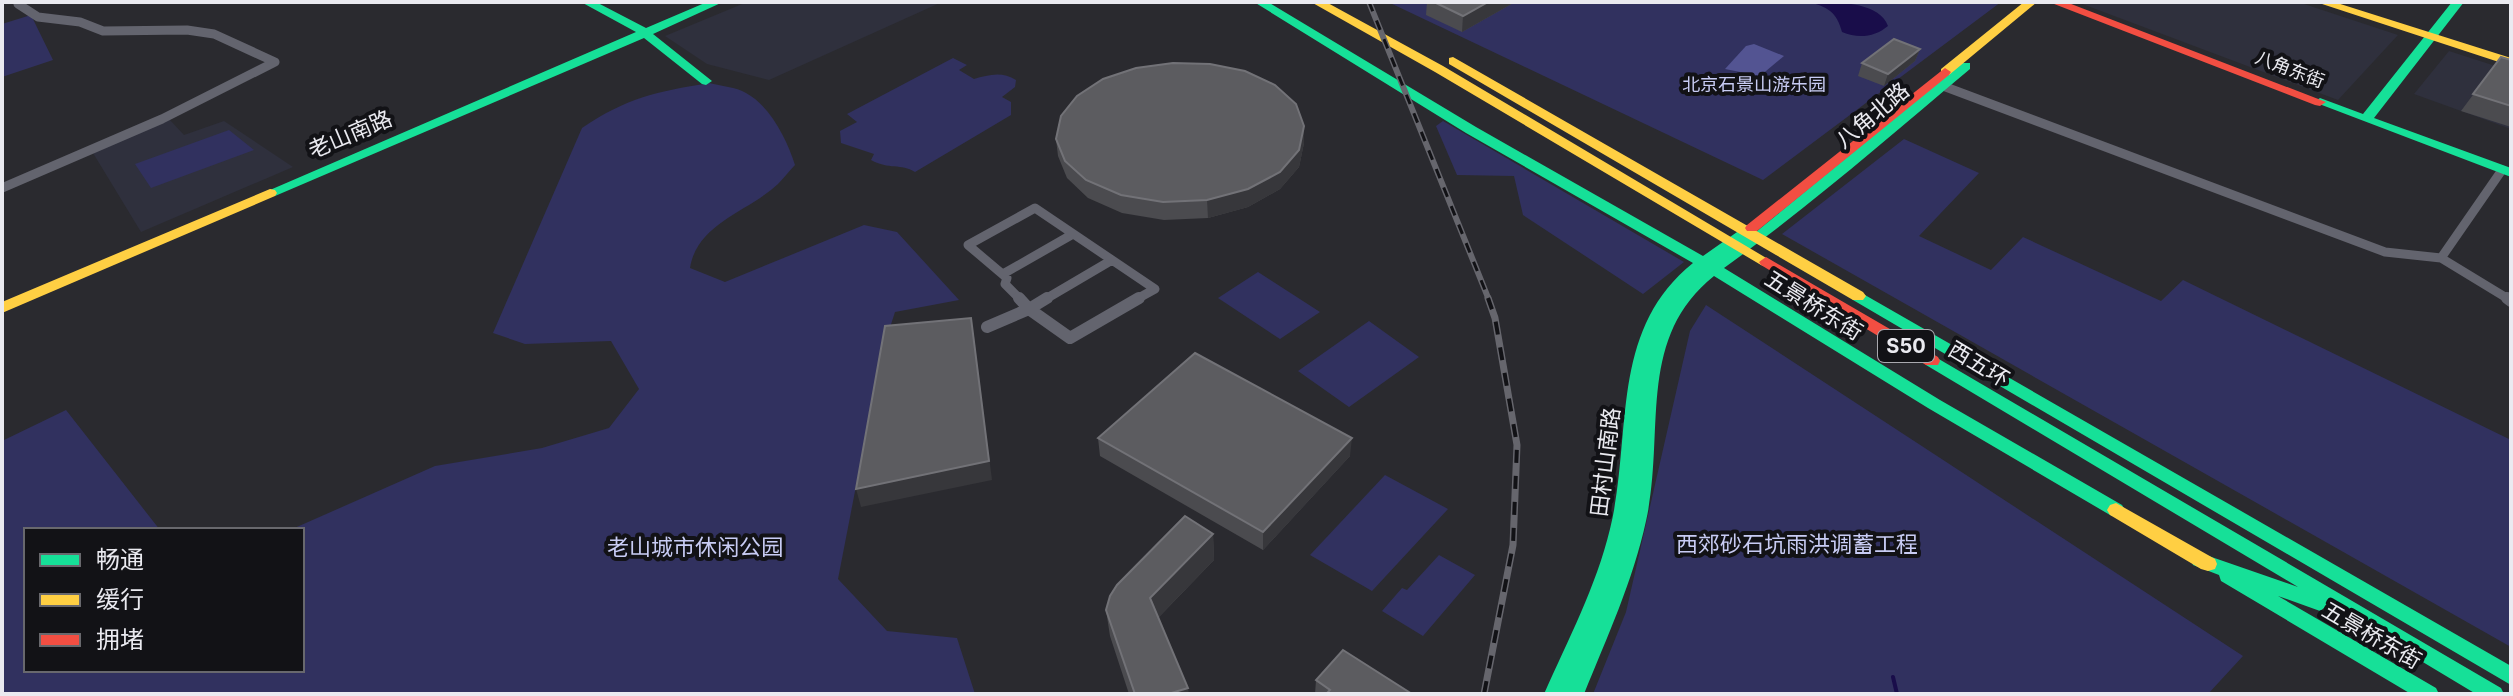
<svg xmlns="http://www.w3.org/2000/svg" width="2513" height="696" font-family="Inter,'Noto Sans SC',sans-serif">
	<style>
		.built { fill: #2f303d }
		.green { fill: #31315f }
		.forest { fill: #535492 }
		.water { fill: #190d4a }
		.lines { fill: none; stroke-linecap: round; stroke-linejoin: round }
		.stream { stroke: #190d4a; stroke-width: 4 }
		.street-far1 { stroke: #63646e; stroke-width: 9 }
		.street { stroke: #63646e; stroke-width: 12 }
		.fast { fill: #16e098; fill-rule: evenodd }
		.slow { fill: #ffcf43; fill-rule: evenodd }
		.jam { fill: #f24e42; fill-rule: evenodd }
		.rail-far1-casing { stroke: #66666d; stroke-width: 6 }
		.rail-casing { stroke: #66666d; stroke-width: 7 }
		.rail-far1 { stroke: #121216; stroke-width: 3; stroke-dasharray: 10; stroke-linecap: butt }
		.rail { stroke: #121216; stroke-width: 4; stroke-dasharray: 13; stroke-linecap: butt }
		.wall { fill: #4b4b4f }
		.shaded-wall { fill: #37373b }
		.building { fill: #5c5c60; stroke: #727277; stroke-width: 2 }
		.labels { text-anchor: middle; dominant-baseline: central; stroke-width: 8; stroke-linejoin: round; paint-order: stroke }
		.far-street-label { font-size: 18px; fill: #eaeaf0; stroke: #121216 }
		.far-park-label { font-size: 18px; fill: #c8ccf4; stroke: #121216 }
		.shield { fill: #121216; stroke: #a9a9af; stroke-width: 2 }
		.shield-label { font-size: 20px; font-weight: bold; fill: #eaeaf0 }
		.street-label { font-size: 22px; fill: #eaeaf0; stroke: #121216 }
		.park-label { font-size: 22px; fill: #c8ccf4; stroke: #121216 }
	</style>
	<rect width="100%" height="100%" fill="#2a2a2f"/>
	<path class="built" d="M747,2H942L769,80L707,64L665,36Z
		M2077,2H2298L2398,35L2338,100Z
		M2449,51L2511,71V129L2414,94Z
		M169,119L184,135L224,121L293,167L141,232L93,153Z"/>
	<path class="green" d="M1388,2H2001L1763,180Z
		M31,15L53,60L2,77V24Z
		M953,58L967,65L959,70L974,79C988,75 1002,71 1016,80L1015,87L1002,97L1011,102V115L915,172C901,163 889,170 871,160L874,154L841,143L840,131L857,122L847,114Z
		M709,83C721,86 736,87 746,93C770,106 787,139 795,165C789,171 784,178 778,184C748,212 697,223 690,268L725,282L864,225L897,232L959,300L895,312L882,352L838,579L887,631L957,638L975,694H2V441L66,410L160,530H26V670H302V530H290L435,466L542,448L609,428L639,389L611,341L525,344L493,333L582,128C628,97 656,92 709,83Z
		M1443,121L1684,262L1643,294L1523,215L1514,176L1457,175L1436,126Z
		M229,130L254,150L151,188L135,164Z
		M1904,139L1979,173L1919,236L1991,270L2023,237L2161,301L2183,280L2511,440V647L1782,234Z
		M1258,272L1320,312L1280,339L1218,298Z
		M1706,305L2243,656L2208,694H1593L1626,612L1690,331Z
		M1369,321L1419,357L1349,407L1298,371Z
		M1385,475L1448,509L1372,591L1310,555Z
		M1439,555L1475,575L1423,636L1382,611L1402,588L1407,590Z"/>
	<path class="forest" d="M1754,44L1784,56L1760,76L1725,69L1746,46Z"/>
	<path class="water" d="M1807,2C1831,2 1879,0 1888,26C1875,37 1858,39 1842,32C1837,12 1827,6 1807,2Z"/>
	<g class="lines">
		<path class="stream" d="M1893,677L1897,694"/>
		<path class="street-far1" d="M1943,86L2385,252L2441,258L2502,170
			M2,188L162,119L275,62L214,34L187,30L103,31L80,22L38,17L18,4
			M2441,258L2510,300
			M1003,274L1073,234
			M1021,300L1005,284L1007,278L968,245L1035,208L1155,289L1135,300
			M1044,300L1112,260"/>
		<path class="street" d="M1019,298L1029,309
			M2507,298L2511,301
			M1029,309L1070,338L1139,298
			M1029,309L1047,298
			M987,327L1029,309"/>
		<path class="fast" d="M581,2H596L646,28L707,2H723L653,34L712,81L706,85L702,84L644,38L275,196H265L263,193L636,32Z
			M1254,2H1268L1476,127L1703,256L1747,225H1757L1759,228L1750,237L1751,236L1962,63H1970V69C1889,137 1810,206 1724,268L1940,400L2122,505L2125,510L2122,515L2116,517L2110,515L1928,408L1714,276C1635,339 1666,433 1646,521C1633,581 1607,637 1584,694H1544C1568,640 1596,587 1610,529C1633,436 1608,331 1693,263L1466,133Z
			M2452,2H2464L2374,118L2511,168V177L2314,102L2320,98L2363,114Z
			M1858,291L2511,666V685L1853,300L1850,296L1853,292Z
			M1932,355L2501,688L2504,694H2476L2328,605L2320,611L2278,596L2436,688L2439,694H2411L2221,581L2219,575L2193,565L2191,560L2193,555L2200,553L2298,587L1926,365L1924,361L1926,357Z"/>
		<path class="slow" d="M1311,2H1326L1443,66L1773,262L1766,267L1761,265L1435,72Z
			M2024,2H2037L1949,75H1941V69Z
			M2316,2H2334L2511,58V66Z
			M1453,57L1863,292L1866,296L1863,300H1853L1449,64V58Z
			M270,189L275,190L277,193L275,196L2,313V302Z
			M2116,503L2215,559L2217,564L2215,569L2208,571L2201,569L2110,515L2107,510L2110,505Z"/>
		<path class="jam" d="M2049,2H2066L2326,102L2320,106L2315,105Z
			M1945,68L1951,72L1949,75L1757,231H1747L1745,228L1747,225Z
			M1766,257L1938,357L1940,361L1938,365H1926L1761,265L1759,262Z"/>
		<defs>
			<path id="rail-far1" d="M1369,2L1489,300"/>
			<path id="rail" d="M1484,694L1513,545L1517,445L1495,318L1488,298"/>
		</defs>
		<use href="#rail-far1" class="rail-far1-casing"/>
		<use href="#rail" class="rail-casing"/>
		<use href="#rail-far1" class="rail-far1"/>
		<use href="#rail" class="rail"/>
	</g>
	<path class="wall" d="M1427,2H1515L1462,32L1426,15Z
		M1920,49L1915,61L1884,86L1858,76L1862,63Z
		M2501,57L2511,60V127L2461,111Z
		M1304,126V143L1299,167L1280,189L1248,207L1208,218L1164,220L1122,213L1088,198L1067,178L1058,156L1056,139Z
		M1098,438L1350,456L1263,550L1100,456Z
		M1213,534L1214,560L1158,618L1189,694H1129L1110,636L1106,610Z
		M1316,680L1412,694H1315Z"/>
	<path class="shaded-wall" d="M1488,2H1515L1462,32L1463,16Z
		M1920,49L1915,61L1884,86L1888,74Z
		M1304,126V143L1299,167L1280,189L1248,207L1208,218L1207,200Z
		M971,318L974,336L992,480L861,507L856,489Z
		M1352,438L1350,456L1263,550V532Z
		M1213,534L1214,560L1152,624L1150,598Z
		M1188,688L1189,694H1168Z"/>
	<path class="building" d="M1434,2H1488L1463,16Z
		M1894,39L1920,49L1888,74L1862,63Z
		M2501,57L2511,60V106L2473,94Z
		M1173,63L1210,64L1245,71L1275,85L1296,104L1304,126L1299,150L1280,172L1248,189L1207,200L1163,202L1121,195L1086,180L1065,161L1056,139L1061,116L1077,96L1103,79L1136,68Z
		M971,318L989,461L856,489L885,326Z
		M1195,353L1352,438L1263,532L1098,438Z
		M1185,516L1213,534L1150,598L1188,688L1168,694H1135L1106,610L1110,596L1117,585Z
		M1343,650L1412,694H1326L1330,690L1316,680Z"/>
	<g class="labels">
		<g class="far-street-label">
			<text transform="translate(2290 69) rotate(21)">八角东街</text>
		</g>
		<g class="far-park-label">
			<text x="1754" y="84">北京石景山游乐园</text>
		</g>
		<rect class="shield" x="1878" y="330" width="56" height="32" rx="6"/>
		<g class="shield-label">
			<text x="1906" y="346">S50</text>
		</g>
		<g class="street-label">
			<text transform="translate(1872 115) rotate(-40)">八角北路</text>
			<text transform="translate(350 134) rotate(-23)">老山南路</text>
			<text transform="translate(1814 305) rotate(32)">五景桥东街</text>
			<text transform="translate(1979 364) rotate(31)">西五环</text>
			<text transform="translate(1605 462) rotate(-83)">田村山南路</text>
			<text transform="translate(2372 635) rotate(30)">五景桥东街</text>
		</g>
		<g class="park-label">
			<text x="1797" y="544">西郊砂石坑雨洪调蓄工程</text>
			<text x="695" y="547">老山城市休闲公园</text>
		</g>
	</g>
	<rect width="2513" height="696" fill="none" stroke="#eaeaf0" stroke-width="8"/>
	<rect x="24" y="528" width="280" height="144" fill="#121216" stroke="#68686d" stroke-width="2"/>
	<rect x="40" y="554" width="40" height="12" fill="#16e098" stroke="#68686d" stroke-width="2"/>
	<text x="96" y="568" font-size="24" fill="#eaeaf0">畅通</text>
	<rect x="40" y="594" width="40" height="12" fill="#ffcf43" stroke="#68686d" stroke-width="2"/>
	<text x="96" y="608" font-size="24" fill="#eaeaf0">缓行</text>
	<rect x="40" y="634" width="40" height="12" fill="#f24e42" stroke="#68686d" stroke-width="2"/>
	<text x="96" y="648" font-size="24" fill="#eaeaf0">拥堵</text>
</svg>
